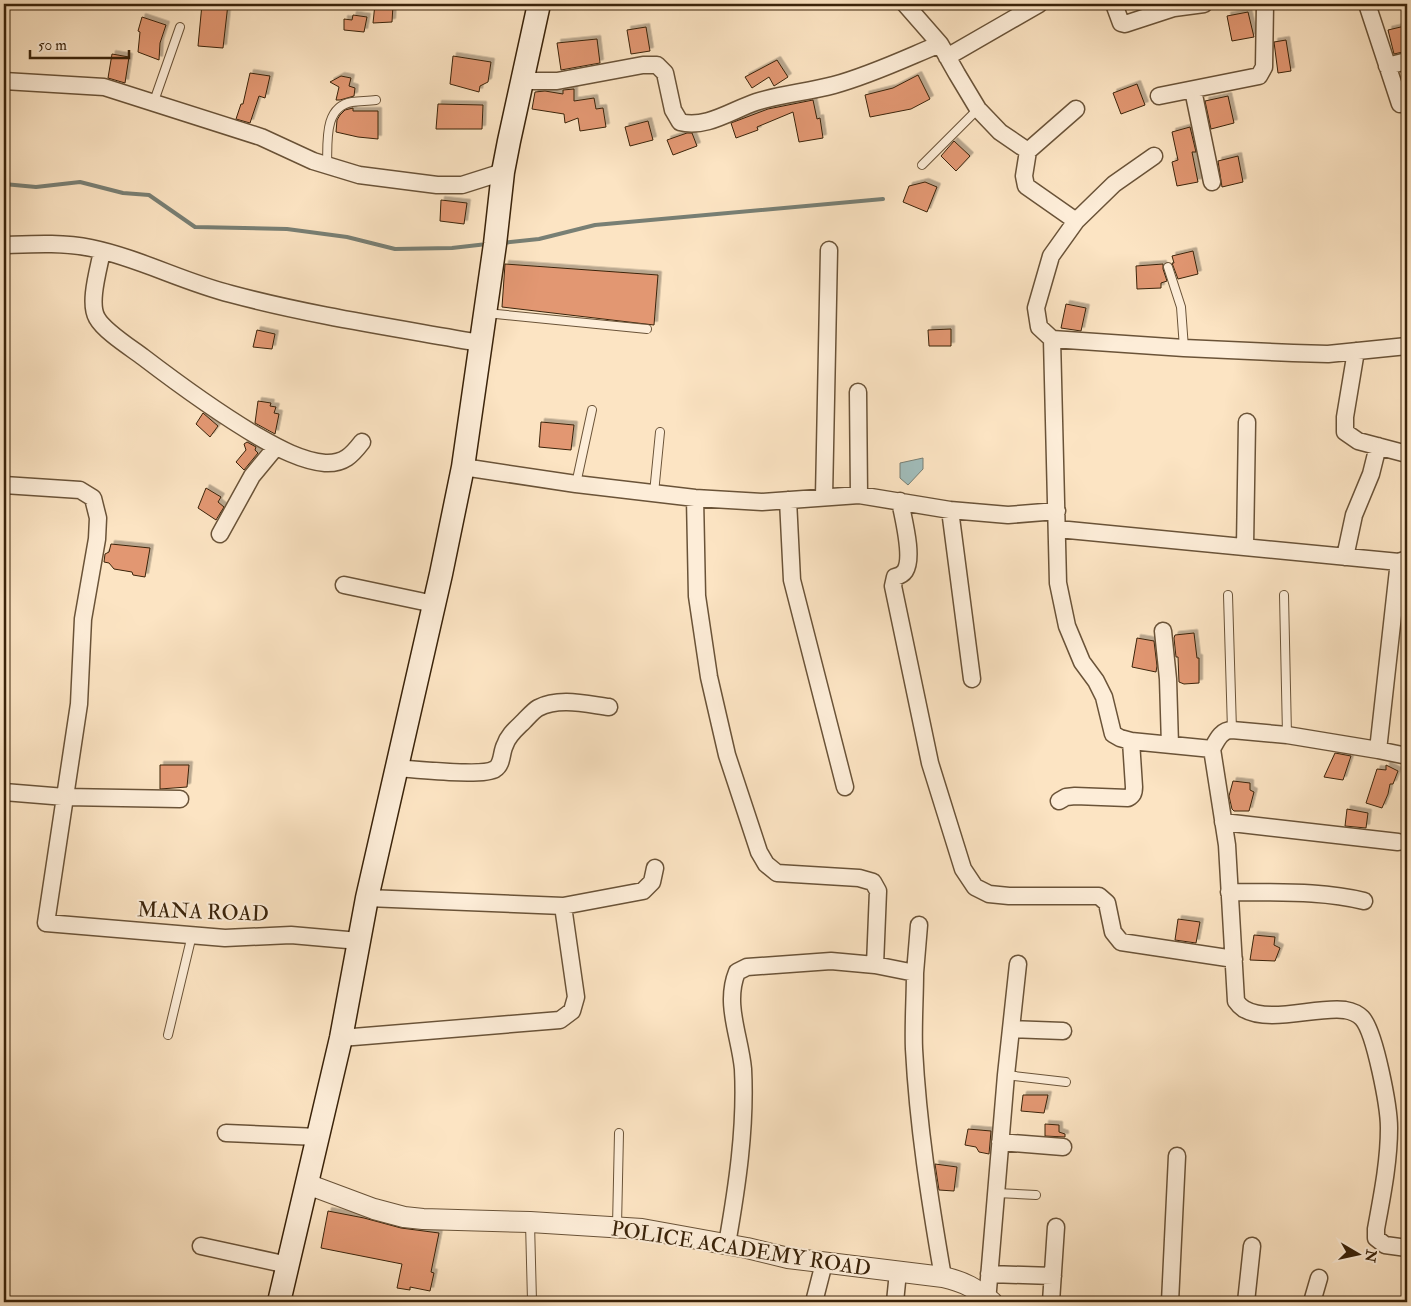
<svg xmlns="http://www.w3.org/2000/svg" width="1411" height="1306" font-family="'IM FELL Double Pica',serif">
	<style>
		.water { fill: #a1bdbb; stroke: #787f74 }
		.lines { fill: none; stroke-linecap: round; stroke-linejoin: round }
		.stream { stroke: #787f74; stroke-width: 4 }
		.building { fill: #e29772; stroke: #3a230a; filter: url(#shadow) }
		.service-casing { stroke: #6a5338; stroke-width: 10 }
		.minor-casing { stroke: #6a5338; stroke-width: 19 }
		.tertiary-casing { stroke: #6a5338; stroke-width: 22 }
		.secondary-casing { stroke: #3a230a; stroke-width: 25 }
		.service { stroke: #fdedd8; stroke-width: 8 }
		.minor { stroke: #fdedd8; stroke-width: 16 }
		.tertiary { stroke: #fdedd8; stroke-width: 20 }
		.secondary { stroke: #fdedd8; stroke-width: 22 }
		.labels { text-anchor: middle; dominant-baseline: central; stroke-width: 4; stroke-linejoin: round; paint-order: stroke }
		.street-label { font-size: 21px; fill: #3a230a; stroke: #fdedd8 }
	</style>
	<defs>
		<filter id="shadow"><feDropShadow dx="3.5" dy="-3.5" stdDeviation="0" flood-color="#0004"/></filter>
	</defs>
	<rect width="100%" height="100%" fill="#fce4c3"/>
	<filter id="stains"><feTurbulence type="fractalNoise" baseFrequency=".004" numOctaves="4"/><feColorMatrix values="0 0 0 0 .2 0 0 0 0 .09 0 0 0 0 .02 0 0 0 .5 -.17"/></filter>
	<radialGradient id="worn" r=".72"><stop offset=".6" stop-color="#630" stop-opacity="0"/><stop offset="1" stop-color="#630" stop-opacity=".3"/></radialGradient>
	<path class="water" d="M923,458V469L908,485L900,478V463Z"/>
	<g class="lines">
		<path class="stream" d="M4,184L36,187L80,182L123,193L149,195L195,227L287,229L347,237L395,249L452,248L487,244
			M502,243L539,239L595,225L883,199"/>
	</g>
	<path class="building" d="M202,4H228L223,48L198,46Z
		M375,4L393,5L392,22L373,23Z
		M1248,12L1254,37L1232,41L1227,16Z
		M353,15L367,17L364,32L344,30V19L352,20Z
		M142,17L166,25L160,43L159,60L138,52L140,32L138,31Z
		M1405,26L1407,37V51L1394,54L1388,30Z
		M646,27L650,51L631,54L627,30Z
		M597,39L600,63L561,70L557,43Z
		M1286,40L1291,71L1278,73L1274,42Z
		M112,54L129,57L125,83L108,78Z
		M453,56L491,62L488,82L480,86L479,92L450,84Z
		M777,60L788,77L774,86L769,77L752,88L745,77Z
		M250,73L270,76L265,98L259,96L250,123L236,119L241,104H243Z
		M918,75L930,99L911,109L870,117L865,95L893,88Z
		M341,76L351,78L349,86L355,88L354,96L340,100H336L339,87L330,82Z
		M1137,84L1145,105L1121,114L1113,93Z
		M574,89V101L594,98L596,109L603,108L606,127L580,131L578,118L565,123L564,114L532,109L535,92L545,91L563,94V90Z
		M1228,96L1234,123L1211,129L1205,101Z
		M813,100L817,119L820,118L823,138L799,142L793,112L757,127L758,130L736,138L731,123L768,109Z
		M438,104L483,105L482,129H436Z
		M353,108V111H378V139L358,137L336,132L337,120L340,115L345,110Z
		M648,121L653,140L630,146L625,127Z
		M1190,127L1196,152H1192L1198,182L1177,186L1172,162L1178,160L1172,132Z
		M687,133H692L697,146L673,155L667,140Z
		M954,141L970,156L956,171L941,156Z
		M1238,156L1243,182L1222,187L1218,161Z
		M925,182L937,187L927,212L903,202L909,186Z
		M441,200L467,203L464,224L440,221Z
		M1193,251L1198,274L1178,279L1172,263H1174L1172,256Z
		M505,264L658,275L654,325L502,307Z
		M1163,264V269L1167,281L1161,283V288L1137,289L1136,266Z
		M1066,304L1086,308L1081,331L1061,328Z
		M951,329V346H929L928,330Z
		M257,330L275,334L272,349L253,347Z
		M258,401L271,403L270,406L276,407L274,413L279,414L275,434L255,423Z
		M203,413L218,426L210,437L196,424Z
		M541,422L574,425L571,450L539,447Z
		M247,442L256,447L255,450L258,453L244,470L236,462L246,450L244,444Z
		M206,488L221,497L218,502L224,507L216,520L198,508Z
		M111,544L150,548L145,577L133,575L132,572L114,569L109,563L104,562L105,554L109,552Z
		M1194,633L1197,658H1199V683L1184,684L1179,682L1178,657H1176L1174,638L1175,635Z
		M1137,638L1154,641L1157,666L1156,672L1132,667Z
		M1335,753L1351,756L1343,780L1324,777Z
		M160,765H189L187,787L160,789Z
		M1386,765L1398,771L1393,784H1390L1388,794L1382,808L1366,803L1377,769L1386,770Z
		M1233,781L1250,783V790L1254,792L1249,811H1234L1232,809L1229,796Z
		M1347,809L1368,813L1366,828L1345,826Z
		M1178,919L1200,922L1196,943L1175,940Z
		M1254,935L1275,937L1274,945L1280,948L1275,961L1250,960Z
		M1023,1095H1048L1044,1113L1021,1111Z
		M1045,1124L1059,1125V1132L1065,1134V1137L1045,1136Z
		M968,1129L991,1131L989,1154L979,1152L976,1147L965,1145Z
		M935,1164L957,1167L954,1191L939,1190Z
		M328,1211L364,1218L401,1228L439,1233L431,1272L434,1273L430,1291L410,1287V1290L397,1288L402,1264L321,1248Z"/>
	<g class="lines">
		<defs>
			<path id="service" d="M153,104L180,27
				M922,165L978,109
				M327,166C328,143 323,107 352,102C360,101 368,101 376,100
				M1168,267L1181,307L1184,348
				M486,313L647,329
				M576,484L592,410
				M654,493L660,432
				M1228,595L1232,730
				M1284,595L1287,735
				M168,1035L192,935
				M1006,1075L1066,1082
				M996,1193L1036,1195
				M530,1223L532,1301
				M617,1226L619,1133"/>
			<path id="minor" d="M905,4L940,44L957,74L978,109L1000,132L1028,151L1076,109
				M1114,4L1121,23L1125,24L1174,8L1204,4
				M1367,4L1400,104
				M947,57L1039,4
				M1387,66L1407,61
				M4,81L104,87L261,137L313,161L359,175L437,185H462L503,172
				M522,81H557L643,65H657L665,73L673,110L680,122C706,129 732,110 756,102C781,94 808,92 834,85C871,75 906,58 940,44
				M1193,90L1212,182
				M1159,96L1259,76L1264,67L1265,4
				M1028,151L1024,176L1026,186L1076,221
				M1154,156L1114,184L1076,221L1051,256L1036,308L1039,327L1052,339L1058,583L1067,626L1082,662L1096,681L1104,697L1113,734L1120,738L1131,741L1212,749
				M4,245C32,244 62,242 91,248C139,258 183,282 231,294C313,316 397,328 480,343
				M102,251C99,268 88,303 97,318C104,331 131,348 143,357C181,386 218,413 259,437C278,448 302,461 325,463C344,464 352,455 362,442
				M1052,339L1184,348L1293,353L1328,354L1407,346
				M1356,351L1345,417V432L1358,441L1407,454
				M858,392L859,495
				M463,467L576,484L695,498L762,502L859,495L950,510L1008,515L1057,511
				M4,485L80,490L93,498L98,518L97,539L83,619L79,704L46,923L225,938L291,935L359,941
				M824,497L829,250
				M695,498L697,596L709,677L727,755L759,852L766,864L777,873L859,878L873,882L878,891L875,965
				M788,500L792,580L845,787
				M900,501C903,518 914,557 905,571C903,574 899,576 895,577L893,586L930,763L963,869L975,887L989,894L1009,896H1099L1107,903L1113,932L1121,942L1234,959
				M950,510L972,679
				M1058,529L1399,562
				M220,534L252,476L276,447
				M1245,547L1247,422
				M1345,557L1354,515L1371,474L1378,446
				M344,585L434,604
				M1163,631L1168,679L1170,745
				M1378,750L1398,570L1399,562L1407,559
				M1407,756L1378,750L1287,735L1232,730C1221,730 1217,740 1212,749L1227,845L1236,1001C1238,1004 1241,1007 1244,1009C1270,1024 1317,1006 1345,1010C1351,1011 1358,1014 1362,1018C1375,1032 1389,1107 1389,1128C1389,1162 1382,1196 1376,1229V1238L1385,1245L1407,1248
				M396,768C413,769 483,777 495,769C503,764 501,752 505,745C508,735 517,728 524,721C528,717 533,711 538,708C559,697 586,704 609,707
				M4,792L65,797L180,799
				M1059,801L1066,797L1075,796L1128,798C1133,795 1134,793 1134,787L1131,741
				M1223,822L1398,842
				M1229,892C1274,893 1320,890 1364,901
				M367,898L563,906
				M915,973L919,925
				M1011,1029L1063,1031
				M341,1038L560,1020L572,1011L576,997L563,906L643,891L652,882L655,868
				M226,1133L318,1137
				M1000,1142L1063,1147
				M727,1244C737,1187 746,1128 743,1069C740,1036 724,1004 737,972L747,967L831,961L875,965L915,973C915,998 913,1024 914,1049C918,1126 930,1202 943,1277
				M201,1246L288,1265
				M989,1274L1053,1276
				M814,1302L824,1263
				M895,1302L898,1272
				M987,1302L1006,1075L1018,964
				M1051,1302L1056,1227
				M1170,1302L1177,1156
				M1246,1302L1252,1246
				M1312,1302L1319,1278"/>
			<path id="tertiary" d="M307,1184L374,1209L404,1217L423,1219L530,1222L642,1229L747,1248L788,1258L943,1277C965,1282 975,1288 992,1302"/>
			<path id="secondary" d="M279,1302L341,1038L367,898L441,574L463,467L495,244L503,172L509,141L539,4"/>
		</defs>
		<use href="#service" class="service-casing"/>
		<use href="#minor" class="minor-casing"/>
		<use href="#tertiary" class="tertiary-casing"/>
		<use href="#secondary" class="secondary-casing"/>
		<use href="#service" class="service"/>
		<use href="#minor" class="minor"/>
		<use href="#tertiary" class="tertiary"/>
		<use href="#secondary" class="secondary"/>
	</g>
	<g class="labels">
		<g class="street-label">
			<text transform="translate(203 912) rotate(2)">MANA ROAD</text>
			<text transform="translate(741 1249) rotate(9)">POLICE ACADEMY ROAD</text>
		</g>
	</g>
	<rect width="1411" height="1306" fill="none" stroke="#fce4c3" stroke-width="20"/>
	<rect x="5" y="5" width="1401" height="1296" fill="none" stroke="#3a230a" stroke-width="2.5"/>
	<rect x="10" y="10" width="1391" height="1286" fill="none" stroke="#3a230a"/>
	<g transform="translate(1358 1254) rotate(99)" stroke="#fdedd8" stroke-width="4" paint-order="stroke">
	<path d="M0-4L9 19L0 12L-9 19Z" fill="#3a230a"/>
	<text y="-8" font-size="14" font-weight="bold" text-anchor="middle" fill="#3a230a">N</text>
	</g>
	<path d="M30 50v8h99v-8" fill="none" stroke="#3a230a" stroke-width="2.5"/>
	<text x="38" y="50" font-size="15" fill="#3a230a" stroke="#fdedd8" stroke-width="4" paint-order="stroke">50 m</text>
	<rect width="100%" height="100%" filter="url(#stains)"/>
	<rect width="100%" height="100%" fill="url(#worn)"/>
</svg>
